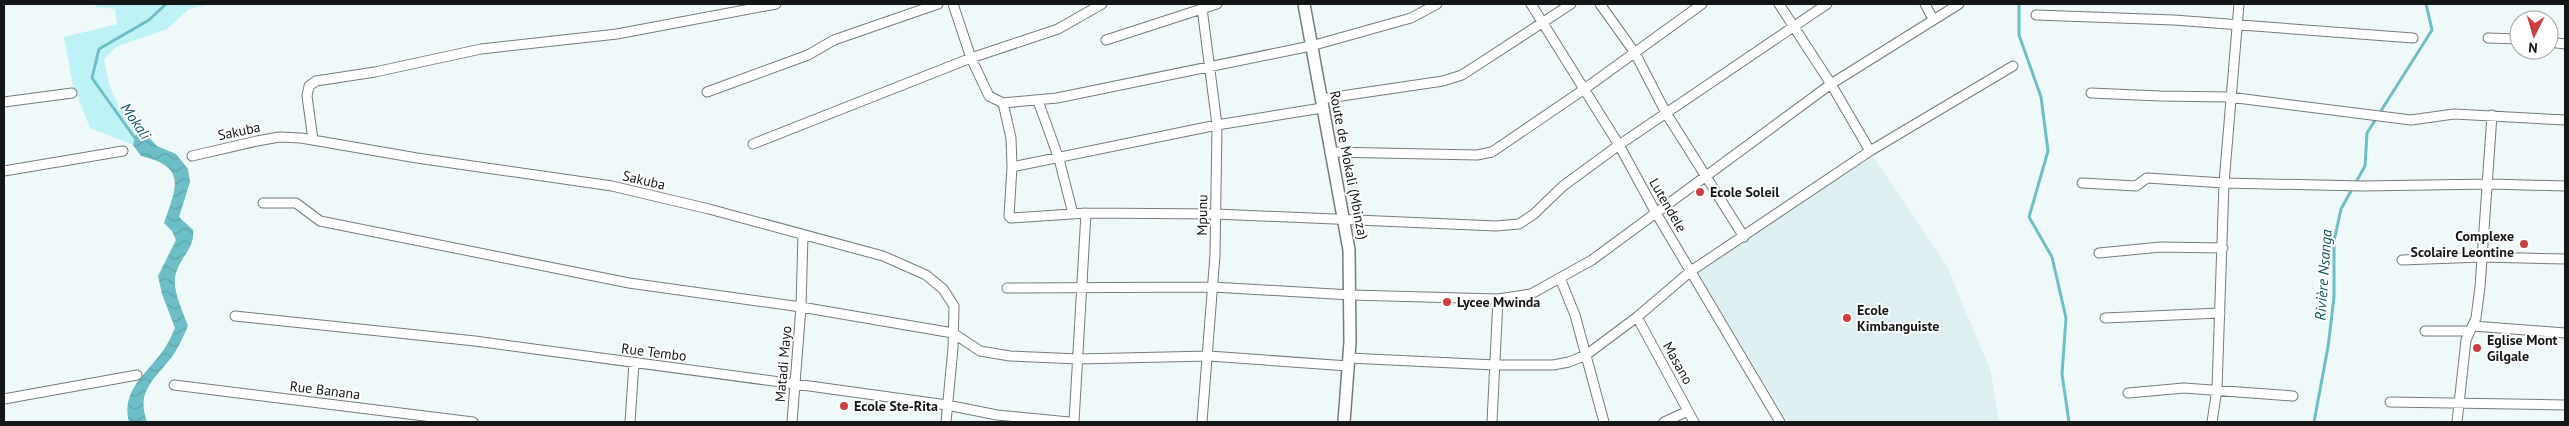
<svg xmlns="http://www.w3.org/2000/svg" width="2569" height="426" font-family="'PT Sans',sans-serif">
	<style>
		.built { fill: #ddeff1 }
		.green { fill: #bff2f7 }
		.water { fill: url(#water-waves) }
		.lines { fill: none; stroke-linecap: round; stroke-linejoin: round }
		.stream { stroke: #6dbfc7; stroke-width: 3 }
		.minor-casing { stroke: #747b7c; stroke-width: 11 }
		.tertiary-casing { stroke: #747b7c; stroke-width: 14 }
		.minor { stroke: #fff; stroke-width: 9 }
		.tertiary { stroke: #fff; stroke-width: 11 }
		.poi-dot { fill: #cd3e40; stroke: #fff; stroke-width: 2 }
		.labels { text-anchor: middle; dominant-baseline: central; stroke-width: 4; stroke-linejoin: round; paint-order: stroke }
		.street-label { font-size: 14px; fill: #141717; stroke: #fff }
		.poi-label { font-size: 14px; font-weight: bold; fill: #141717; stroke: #fff; text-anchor: start }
		.water-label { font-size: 15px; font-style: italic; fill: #09545b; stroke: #fff }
	</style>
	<defs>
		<pattern id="water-waves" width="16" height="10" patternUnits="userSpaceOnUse" patternTransform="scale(1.25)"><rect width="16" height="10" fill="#6dbfc7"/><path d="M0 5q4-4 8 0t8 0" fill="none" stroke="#5ea3aa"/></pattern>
	</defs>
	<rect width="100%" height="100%" fill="#f0f9fa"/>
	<path class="built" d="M1872,155L1947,266L1991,372L1999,422H1788L1697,272Z"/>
	<path class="green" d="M94,4H213L189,9L167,29L116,47L104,59C111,95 114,105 142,130L135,136L133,145L90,128L73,86L64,37L117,24L115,9L96,7Z"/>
	<path class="water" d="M142,130L157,146L176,154L188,169L190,182L179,217L193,230C195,248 181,256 176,273C171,289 183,311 188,326C184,335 179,346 174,354C157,378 135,389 147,422H129C120,388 151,371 166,346C170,340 172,334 175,328L162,294L158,276L176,240L172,231L164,223C176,187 188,167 141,156L133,145L135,136Z"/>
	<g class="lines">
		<path class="stream" d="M2019,4V35L2041,97L2048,151L2029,217L2052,257L2066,318L2062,374L2069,422
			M137,141L92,78L99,49L149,20L166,4
			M2314,422L2328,347L2334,297V241L2341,209L2365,166L2367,133L2432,30L2426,4"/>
		<defs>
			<path id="minor" d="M953,4L971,58L989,96L1003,103L1011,138L1012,167L1009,216L1011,218L1086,213L1216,214L1496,226L1519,224L1534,214L1563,186L1619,145L1827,4
				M1531,4L1619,145L1656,213L1780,422
				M1600,4L1635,53L1666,113L1744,237
				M1779,4L1831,84L1870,151
				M1925,4L1933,19
				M1202,8L1217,125L1215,255L1202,422
				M2036,15L2174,20L2413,38
				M2488,38L2519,39
				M1106,40L1217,4
				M2549,42L2565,44
				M707,92L808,55L834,40L938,4
				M2091,93L2160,96L2229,97L2411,120L2454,114L2565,120
				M1321,99L1443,81L1462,75L1571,4
				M1038,101L1059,159L1073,214
				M4,102L72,93
				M1003,103L1057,98L1311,46L1411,18L1437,4
				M313,140L307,96L309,86L316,81L375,72L481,49L617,34L776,4
				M753,144L971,58L1058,29L1102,4
				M1330,152L1477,155L1492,152L1583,90L1702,4
				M192,156L257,141L279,137L301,138L417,158L612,186L709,209L883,256L926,275L943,289L954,306L953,348L946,422
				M1012,167L1217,125L1322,108
				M4,171L123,151
				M2082,183L2136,186L2147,178L2224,183L2362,186L2491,184L2565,186
				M263,203H296L320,221L629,283L801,307L953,333L980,351L1010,356L1078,359L1209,356L1348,366
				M2099,253L2161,247L2223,248
				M2402,260L2482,257L2565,259
				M1560,278L1575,315L1604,422
				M1007,288L1213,287L1351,295L1498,299L1531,294L1592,260L1831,84L1959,4
				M235,316L475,341L795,384L947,405L997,415L1069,422
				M1637,317L1694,422
				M2105,318L2220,313
				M2473,326L2565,333
				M2425,331H2469
				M1349,358L1495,365H1553L1569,362L1586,355L1637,317L1691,271L1870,151L2013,66
				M174,385L473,422
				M2128,393L2184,388L2293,396
				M4,399L137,375
				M2390,402L2565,405
				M630,422L634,363
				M792,422L801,307L803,235
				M1074,422L1086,213
				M1492,422L1498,299
				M1664,422L1688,411
				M2212,422L2217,389L2224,183L2239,4
				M2457,422L2466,340L2476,318L2480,287L2492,115"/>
			<path id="tertiary" d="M1304,4L1349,250L1350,342L1344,422"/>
		</defs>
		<use href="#minor" class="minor-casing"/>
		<use href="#tertiary" class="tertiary-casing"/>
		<use href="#minor" class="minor"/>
		<use href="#tertiary" class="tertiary"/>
	</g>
	<g class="poi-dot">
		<circle cx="1700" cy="192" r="5"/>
		<circle cx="2524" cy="244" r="5"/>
		<circle cx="1447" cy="302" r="5"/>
		<circle cx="1847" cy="318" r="5"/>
		<circle cx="2477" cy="348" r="5"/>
		<circle cx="844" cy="406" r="5"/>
	</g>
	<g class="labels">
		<g class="street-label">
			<text transform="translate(239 131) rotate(-12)">Sakuba</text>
			<text transform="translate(1349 165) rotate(79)">Route de Mokali (Mbinza)</text>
			<text transform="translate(644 180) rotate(13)">Sakuba</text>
			<text transform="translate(1668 205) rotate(60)">Lutendele</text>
			<text transform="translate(1202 215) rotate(-89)">Mpunu</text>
			<text transform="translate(654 352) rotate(7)">Rue Tembo</text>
			<text transform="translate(1678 363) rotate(61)">Masano</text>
			<text transform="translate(783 364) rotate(-85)">Matadi Mayo</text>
			<text transform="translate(325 390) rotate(7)">Rue Banana</text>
		</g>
		<g class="poi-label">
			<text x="1710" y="192">Ecole Soleil</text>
			<text x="2514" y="236" text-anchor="end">Complexe<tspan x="2514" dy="16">Scolaire Leontine</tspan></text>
			<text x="1457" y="302">Lycee Mwinda</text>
			<text x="1857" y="310">Ecole<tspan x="1857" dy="16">Kimbanguiste</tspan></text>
			<text x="2487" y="340">Eglise Mont<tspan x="2487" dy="16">Gilgale</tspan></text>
			<text x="854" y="406">Ecole Ste-Rita</text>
		</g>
		<g class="water-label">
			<text transform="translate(136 121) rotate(55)">Mokali</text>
			<text transform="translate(2323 275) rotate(-86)">Rivière Nsanga</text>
		</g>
	</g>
	<rect width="2569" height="426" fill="none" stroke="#141717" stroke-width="10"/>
	<g transform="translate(2534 35) rotate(185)"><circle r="24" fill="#ffffff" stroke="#a1a2a2"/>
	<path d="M0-4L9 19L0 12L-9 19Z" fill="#cd3e40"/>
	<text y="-8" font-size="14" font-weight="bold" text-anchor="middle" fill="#141717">N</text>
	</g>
</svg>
